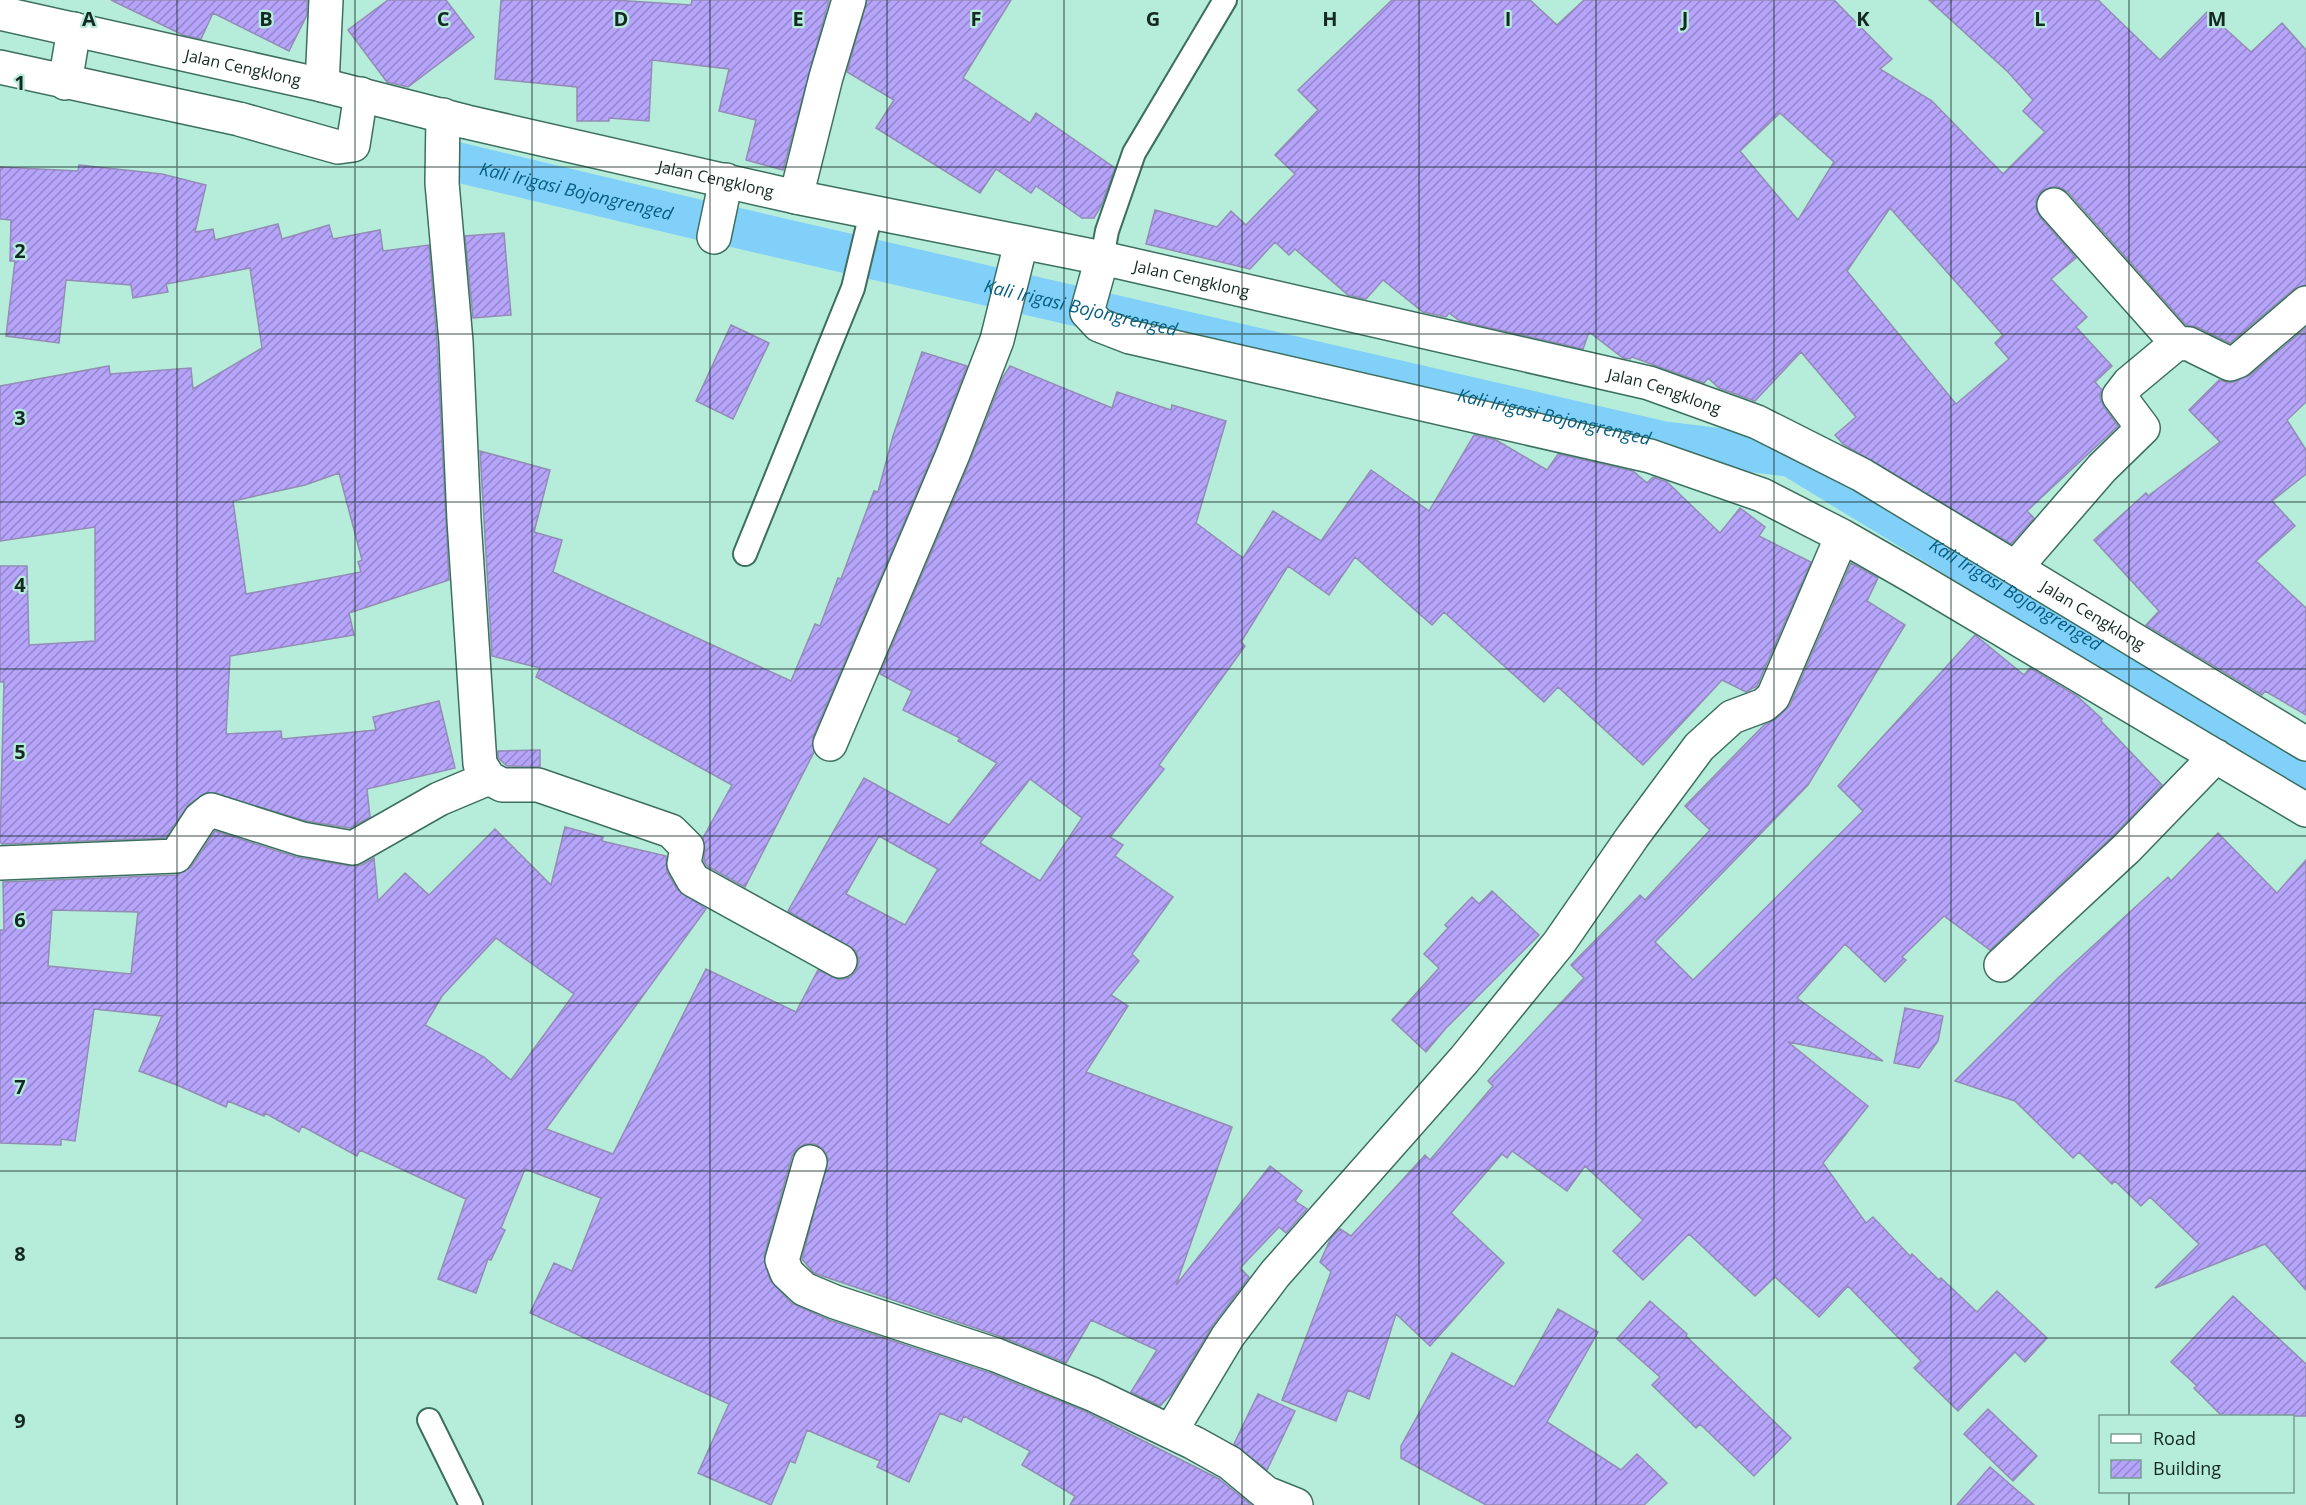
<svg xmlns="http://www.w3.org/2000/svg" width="2306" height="1505" font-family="'Open Sans',sans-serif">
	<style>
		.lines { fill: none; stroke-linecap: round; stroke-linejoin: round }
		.canal { stroke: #81d0f9; stroke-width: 40 }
		.building { fill: url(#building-hatch); stroke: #938cb5; stroke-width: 1.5; fill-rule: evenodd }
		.lane-casing { stroke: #3c6f60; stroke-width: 26 }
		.street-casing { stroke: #3c6f60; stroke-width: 36 }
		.secondary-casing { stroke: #3c6f60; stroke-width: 36 }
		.lane { stroke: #fff; stroke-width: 22 }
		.street { stroke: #fff; stroke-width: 33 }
		.secondary { stroke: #fff; stroke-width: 33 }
		.grid { fill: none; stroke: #142923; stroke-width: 1.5; stroke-opacity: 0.55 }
		.labels { text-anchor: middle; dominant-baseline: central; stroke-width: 4.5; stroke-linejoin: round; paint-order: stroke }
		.street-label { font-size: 16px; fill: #142923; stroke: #b6ecda }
		.water-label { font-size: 18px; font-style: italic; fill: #055e80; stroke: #b6ecda }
		.grid-label { font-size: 20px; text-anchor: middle; font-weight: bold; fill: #142923; stroke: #b6ecda; stroke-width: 4.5; stroke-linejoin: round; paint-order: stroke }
	</style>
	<defs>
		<pattern id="building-hatch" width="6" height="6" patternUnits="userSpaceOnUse" patternTransform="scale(1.5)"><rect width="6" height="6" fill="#b5a4fa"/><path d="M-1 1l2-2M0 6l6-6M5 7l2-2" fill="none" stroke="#9286ca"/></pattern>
	</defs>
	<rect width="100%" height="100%" fill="#b6ecda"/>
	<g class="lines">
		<g class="canal">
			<path id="s1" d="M448,160L704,221"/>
			<path id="s2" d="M733,227L1662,441L1791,457L2306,771"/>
		</g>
	</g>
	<path class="building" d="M111,0H307V15L289,51L213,13L201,39L183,35Z
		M388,0H446L474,37L408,87L387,82L348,30Z
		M501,0H613L691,5L692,0H829L783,170L746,160L756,120L719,111L729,69L652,60L649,121L609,118V121H577V87L495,79Z
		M867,0H1011L963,78L1030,123L1036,113L1115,168L1101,206L1094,218H1082L1036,186L1031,193L996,169L980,193L876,128L894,100L847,72Z
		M1392,0H1530L1557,25L1584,0H1834L1892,59L1880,69L1932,101L2003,174L2045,132L2023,111L2033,100L2008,72L1929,0H2098L2160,60L2207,12L2251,52L2282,23L2306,50V285L2294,289L2230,343L2197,327L2186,325L2068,192L2059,187H2051L2042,191L2036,200V208L2040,217L2076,258L2051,279L2087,317L2076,327L2112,366L2095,382L2102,390L2100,397L2104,407L2118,426L2027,511L2034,518L2011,544L1843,444L1835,435L1856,417L1801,352L1755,401L1719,388L1708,378L1704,383L1632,357L1630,359L1623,358L1589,332L1583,349L1460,321L1449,313L1446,317L1423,312L1383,280L1366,299L1348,295L1295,249L1289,255L1275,242L1250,269L1146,244L1155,210L1217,227L1231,211L1246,225L1295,174L1275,155L1318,110L1298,90ZM1780,113L1834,162L1798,220L1740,151ZM1890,208L2003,335L1995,343L2009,359L1956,404L1847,271Z
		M79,165L162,174L206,185L195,232L213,229L215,240L278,224L282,239L329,225L333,239L380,230L383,251L429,245L437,343L449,580L349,613L354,635L230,656L226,734L281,731L282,739L376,730L373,717L439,701L455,768L367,789L370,817L350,828L306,821L208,792L188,805L166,838L2,844L0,842L4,682H0V566H27L29,645L95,641V527L0,541V386L109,366L110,374L191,368L193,389L262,348L250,268L166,284L168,292L133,298L131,285L66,280L59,343L6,336L15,261H10L11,220L0,219V167L78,171ZM339,473L362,560L358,562L361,572L246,594L233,501L305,485Z
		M504,233L511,315L473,318L465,236Z
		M731,325L769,343L733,419L696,401Z
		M2306,328V402L2287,420L2306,450V474L2272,501L2295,526L2256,561L2306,608V715L2265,691L2262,695L2146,625L2159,611L2094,540L2146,493L2148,496L2220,442L2189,410L2219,380L2230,383L2250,375Z
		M922,352L967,366L936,447L813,737L814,752L745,887L707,866L704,861L705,850L703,838L732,785L536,677L540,668L492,656L480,451L550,470L534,532L562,540L553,572L791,681L815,624L820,626L838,578L841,579L874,491L878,492L893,436Z
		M1010,366L1112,408L1117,392L1171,410L1172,405L1226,421L1196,523L1243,558L1273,511L1321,541L1371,470L1429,511L1474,435L1496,440L1547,470L1558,454L1633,471L1647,483L1653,477L1667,482L1720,533L1740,508L1765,527L1759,536L1811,562L1757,686L1746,692L1722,680L1643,765L1558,687L1544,702L1444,612L1432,625L1355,557L1329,595L1288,566L1241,642L1245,646L1159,765L1164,769L1110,837L1123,845L1115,856L1173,897L1132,954L1139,961L1111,995L1128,1006L1086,1072L1232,1127L1176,1285L1270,1166L1302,1191L1295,1201L1307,1209L1286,1233L1279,1227L1240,1268L1249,1277L1213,1325L1172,1393L1160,1406L1131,1392L1157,1350L1091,1320L1066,1363L1002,1337L814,1273L802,1259L828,1158L823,1149L815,1144H805L797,1149L792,1156L764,1256L770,1280L791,1303L829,1320L990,1373L1084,1411L1219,1479L1251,1505H1070L1075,1496L1022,1465L1030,1451L964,1416L961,1422L940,1413L909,1482L877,1467L880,1461L807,1430L795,1463L790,1461L771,1505L698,1473L729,1404L530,1313L554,1263L572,1271L601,1198L525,1169L501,1228L505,1230L491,1260L488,1259L476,1293L438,1279L466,1199L360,1150L357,1156L302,1126L299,1132L265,1113L264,1116L228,1101L226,1107L177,1085L139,1071L162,1016L94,1009L75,1141L61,1139V1145L0,1143V930H4L3,882L177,875L191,867L215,831L296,857L350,866L362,865L374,858L378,901L405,873L429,895L495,829L551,885L565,827L603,837L602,841L666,856L667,872L677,889L706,909L546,1129L613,1154L706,969L796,1012L818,970L840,980L850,977L856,971L859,961L856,951L788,911L864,778L949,825L997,763L958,741L960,738L903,710L912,691L880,674L970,461L1003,377ZM1030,779L1082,818L1040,881L980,843ZM879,836L938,869L905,925L846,894ZM52,910L138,912L131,974L48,966ZM496,938L574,994L511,1080L484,1057L425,1025L442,996Z
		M1851,563L1878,578L1867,601L1905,625L1808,785L1655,942L1693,980L1863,811L1838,786L1975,635L2024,675L2030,668L2077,696L2102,719L2101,721L2162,785L2113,836L1990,950L1944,916L1902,957L1906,960L1885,982L1845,944L1797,998L1883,1061L1788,1042L1868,1106L1823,1163L1866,1223L1873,1217L1910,1256L1912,1254L1939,1280L1941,1278L1977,1312L1997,1291L2047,1338L2025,1362L2015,1352L1958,1411L1914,1368L1921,1361L1848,1286L1819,1317L1775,1277L1755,1296L1689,1234L1643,1280L1613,1251L1643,1220L1585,1166L1567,1191L1512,1151L1507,1158L1502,1154L1451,1213L1504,1263L1430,1346L1396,1314L1369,1399L1348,1390L1336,1421L1282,1400L1331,1272L1320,1262L1331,1238L1340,1229L1351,1236L1425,1155L1430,1160L1493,1086L1488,1081L1584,978L1571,965L1640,895L1645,900L1710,830L1685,806L1764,725L1776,719L1790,705Z
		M540,750V767L507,766L498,758V751Z
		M2218,833L2277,893L2306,860V1290L2265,1244L2155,1288L2199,1244L2150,1197L2141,1206L2115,1181L2112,1184L2079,1152L2073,1158L2015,1101L1955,1081L2058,978L2168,877L2171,881Z
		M1492,891L1539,935L1446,1028L1426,1052L1392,1020L1439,968L1424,954L1448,928L1445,925L1472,897L1479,904Z
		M1905,1008L1943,1016L1938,1041L1919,1068L1894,1063Z
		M2233,1296L2306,1364V1416H2222L2194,1388L2197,1386L2171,1362Z
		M1650,1301L1687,1334L1686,1336L1791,1438L1754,1476L1700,1424L1696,1428L1652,1385L1660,1377L1617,1339Z
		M1558,1309L1598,1332L1547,1422L1621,1470L1637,1454L1667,1483L1644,1505H1486L1401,1458V1446L1452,1353L1514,1387Z
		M1258,1394L1295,1411L1267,1470L1234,1444Z
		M1988,1409L2037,1456L2013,1481L1964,1434Z
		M1990,1467L2034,1505H1957Z"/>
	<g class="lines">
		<defs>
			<path id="lane" d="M1102,258L1107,231L1134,153L1225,0
				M745,554L853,288L871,213
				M429,1420L471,1505"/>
			<path id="street" d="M0,67L239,119L338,147L353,145L361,94
				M65,83L74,29
				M322,85L326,0
				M443,115L442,183L456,342L464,520L480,764L489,778L502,785H538L671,831L687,847L684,864L693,880L840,961
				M796,197L826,77L849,0
				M2054,205L2177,343
				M714,237L726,180
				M1102,258L1087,312L1099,325L1130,337L1650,456L1762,495L1842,536L1912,576L2306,810
				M2016,567L2102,468L2143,428L2119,396L2129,383L2177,343L2189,344L2230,364L2238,361L2306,303
				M830,744L953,454L997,340L1021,243
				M0,863L176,856L200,819L211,810L302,839L353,848L439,799L489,778
				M2001,965L2126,849L2216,756
				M810,1162L782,1260L787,1273L804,1289L835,1302L996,1355L1092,1394L1194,1443L1230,1463L1266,1493L1296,1505
				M1171,1431L1228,1336L1275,1274L1464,1060L1559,943L1633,836L1699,747L1732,717L1764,705L1773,697L1842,536"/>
			<g id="secondary">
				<path id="s3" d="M0,13L322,85L467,122L796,197L1102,258L1649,383L1757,422L1862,475L2306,744"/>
			</g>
		</defs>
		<use href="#lane" class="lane-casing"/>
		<use href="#street" class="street-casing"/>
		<use href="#secondary" class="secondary-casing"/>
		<use href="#lane" class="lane"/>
		<use href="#street" class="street"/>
		<use href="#secondary" class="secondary"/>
	</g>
	<path class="grid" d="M177,0V1505M355,0V1505M532,0V1505M710,0V1505M887,0V1505M1064,0V1505M1242,0V1505M1419,0V1505M1596,0V1505M1774,0V1505M1951,0V1505M2129,0V1416M0,167H2306M0,334H2306M0,502H2306M0,669H2306M0,836H2306M0,1003H2306M0,1171H2306M0,1338H2306M2129,1492V1505"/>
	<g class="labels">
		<g class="street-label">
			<text stroke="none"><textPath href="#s3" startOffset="249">Jalan Cengklong</textPath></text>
			<text stroke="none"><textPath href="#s3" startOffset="735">Jalan Cengklong</textPath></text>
			<text stroke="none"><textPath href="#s3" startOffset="1221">Jalan Cengklong</textPath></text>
			<text stroke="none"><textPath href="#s3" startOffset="1707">Jalan Cengklong</textPath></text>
			<text stroke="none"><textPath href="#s3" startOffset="2193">Jalan Cengklong</textPath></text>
		</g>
		<g class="water-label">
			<text stroke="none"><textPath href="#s1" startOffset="132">Kali Irigasi Bojongrenged</textPath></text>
			<text stroke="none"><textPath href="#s2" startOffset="357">Kali Irigasi Bojongrenged</textPath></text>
			<text stroke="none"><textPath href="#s2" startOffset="843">Kali Irigasi Bojongrenged</textPath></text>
			<text stroke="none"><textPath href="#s2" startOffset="1347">Kali Irigasi Bojongrenged</textPath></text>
		</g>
	</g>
	<g class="grid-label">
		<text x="89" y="26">A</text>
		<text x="266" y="26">B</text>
		<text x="443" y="26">C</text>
		<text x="621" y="26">D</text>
		<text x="798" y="26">E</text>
		<text x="976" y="26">F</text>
		<text x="1153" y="26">G</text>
		<text x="1330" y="26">H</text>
		<text x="1508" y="26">I</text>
		<text x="1685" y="26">J</text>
		<text x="1863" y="26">K</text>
		<text x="2040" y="26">L</text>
		<text x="2217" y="26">M</text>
		<text x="20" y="90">1</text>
		<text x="20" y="258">2</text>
		<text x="20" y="425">3</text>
		<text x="20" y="592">4</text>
		<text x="20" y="759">5</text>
		<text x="20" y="927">6</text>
		<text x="20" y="1094">7</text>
		<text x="20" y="1261">8</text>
		<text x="20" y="1428">9</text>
	</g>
	<rect x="2099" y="1415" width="195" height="78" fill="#b6ecda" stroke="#759e91" stroke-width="1.5"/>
	<rect x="2111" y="1434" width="30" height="9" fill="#ffffff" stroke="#759e91" stroke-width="1.5"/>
	<text x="2153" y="1445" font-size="18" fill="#142923">Road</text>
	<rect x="2111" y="1460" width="30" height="18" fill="url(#building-hatch)" stroke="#759e91" stroke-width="1.5"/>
	<text x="2153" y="1475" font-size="18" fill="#142923">Building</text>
</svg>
